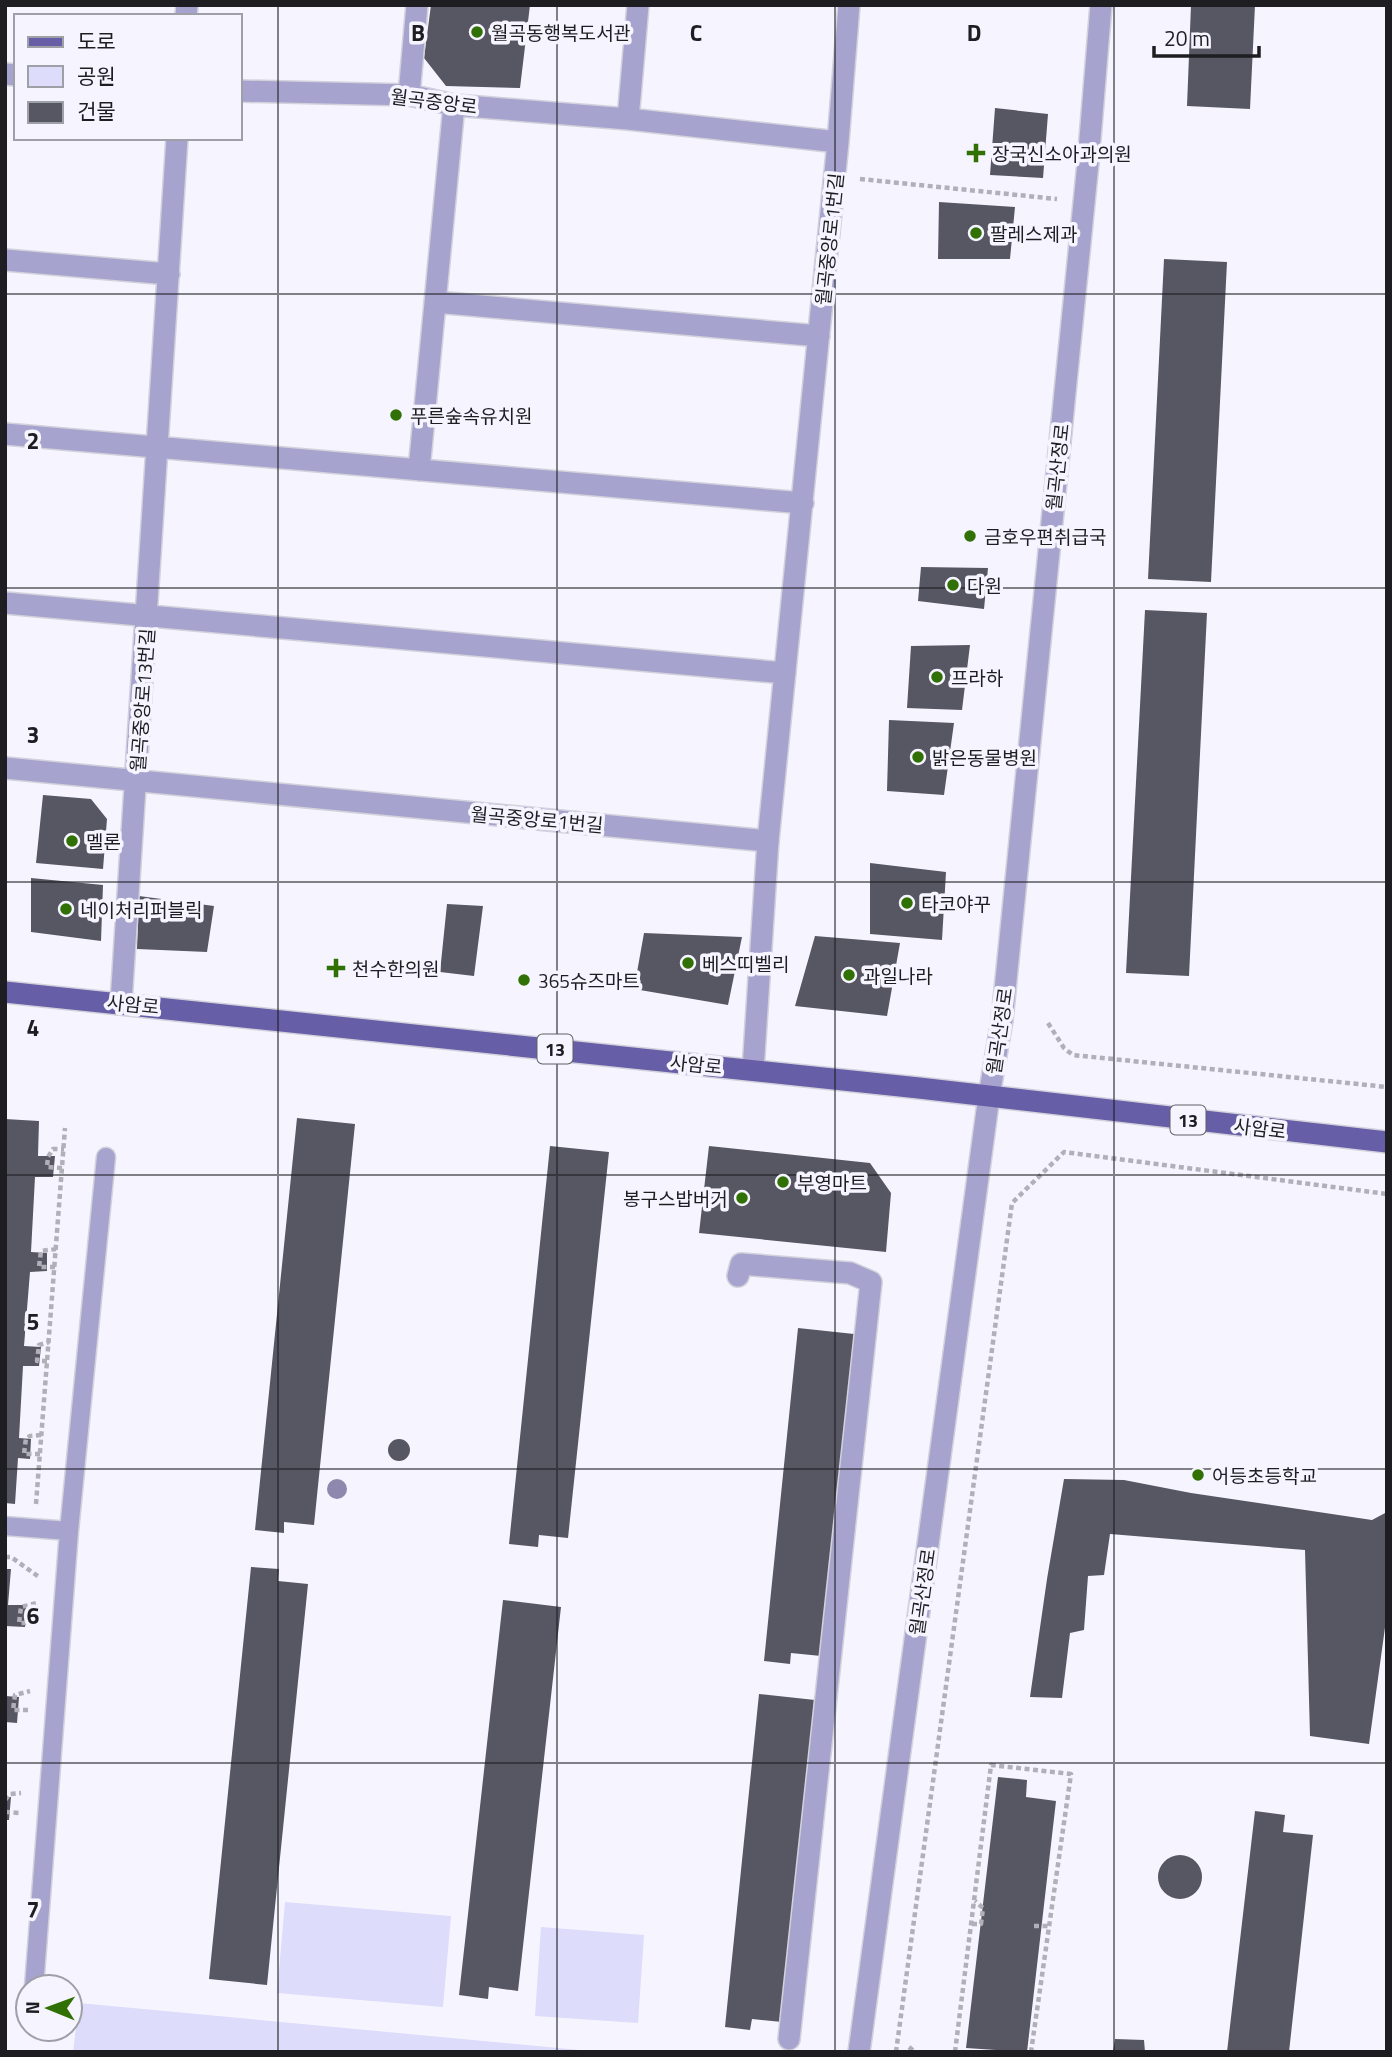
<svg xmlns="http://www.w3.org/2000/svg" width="1392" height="2057" font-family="'Titillium Web','Noto Sans KR',sans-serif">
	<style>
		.green { fill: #dddcfb }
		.building { fill: #575663 }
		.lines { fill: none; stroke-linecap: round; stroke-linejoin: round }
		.service-casing { stroke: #d3d2dc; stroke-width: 21 }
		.pedestrian-casing { stroke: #d3d2dc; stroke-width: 24 }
		.minor-casing { stroke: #d3d2dc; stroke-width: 24 }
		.tertiary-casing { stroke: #d3d2dc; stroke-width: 24 }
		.primary-casing { stroke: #d3d2dc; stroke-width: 24 }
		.path { stroke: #b1b0b9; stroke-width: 4.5; stroke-dasharray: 5 3.5; stroke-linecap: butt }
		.service { stroke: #a6a4ce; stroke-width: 18 }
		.pedestrian { stroke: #a6a4ce; stroke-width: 21 }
		.minor { stroke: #a6a4ce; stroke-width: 21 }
		.tertiary { stroke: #a6a4ce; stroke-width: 21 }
		.primary { stroke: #665ea7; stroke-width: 21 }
		.tree { fill: #8e88ae }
		.grid { fill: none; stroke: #1d1d22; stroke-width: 2; stroke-opacity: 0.55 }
		.poi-dot { fill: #317004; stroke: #f6f5ff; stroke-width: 2.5 }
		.labels { text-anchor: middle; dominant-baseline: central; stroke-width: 7; stroke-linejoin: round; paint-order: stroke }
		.shield { fill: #f6f5ff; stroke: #5e5e64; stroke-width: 2 }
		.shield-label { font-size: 18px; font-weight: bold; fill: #1d1d22 }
		.poi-label { font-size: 19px; fill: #1d1d22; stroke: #f6f5ff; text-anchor: start }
		.street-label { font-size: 19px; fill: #1d1d22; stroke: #f6f5ff }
		.grid-label { font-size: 23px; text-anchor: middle; font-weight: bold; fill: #1d1d22; stroke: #f6f5ff; stroke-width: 7; stroke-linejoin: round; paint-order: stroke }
	</style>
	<rect width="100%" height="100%" fill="#f6f5ff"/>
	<path class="green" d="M285,1902L451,1916L443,2007L277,1993Z
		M541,1927L644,1935L638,2023L535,2016Z
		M79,2003L601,2052H73Z"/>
	<path class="building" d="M431,5H530L520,88L446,86L424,58Z
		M1191,5H1255L1250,109L1187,106Z
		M995,108L1048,114L1043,178L990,175Z
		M939,202L1015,207L1010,259H938Z
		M1164,259L1227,262L1211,582L1148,579Z
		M921,567L988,568L984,609L918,601Z
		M1145,610L1207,613L1189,976L1126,973Z
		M970,645L962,710L907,708L911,646Z
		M889,720L954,723L944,795L887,791Z
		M43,795L91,799L107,819L103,869L36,863Z
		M870,863L946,872L942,940L870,934Z
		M31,878L103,885L101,941L31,932Z
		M139,896L214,906L207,952L137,949Z
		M447,904L483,906L474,976L440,972Z
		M644,933L742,937L728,1005L634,989Z
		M815,936L900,943L887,1016L795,1006Z
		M297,1118L355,1124L314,1525L284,1522V1533L255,1530Z
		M5,1119L39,1121L38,1156H55L53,1177H35L31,1252L47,1253V1271L30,1272L24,1346L41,1347L39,1366H23L19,1438L31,1439L30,1459L18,1458L15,1504L5,1503Z
		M550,1146L609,1152L568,1538L539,1535L538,1547L509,1544Z
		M709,1146L870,1163L891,1193L886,1252L699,1233Z
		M798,1328L854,1334L821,1656L791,1653L790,1664L764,1661Z
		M388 1450a11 11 0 1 1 22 0a11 11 0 1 1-22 0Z
		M1064,1479L1124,1480L1191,1493L1372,1520L1387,1512V1613L1369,1744L1310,1736L1305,1550L1110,1534L1104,1575L1088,1576L1084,1630L1070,1633L1062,1698L1030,1697L1047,1579Z
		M251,1567L279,1569L278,1581L308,1584L267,1985L209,1979Z
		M5,1569H11L8,1605H27L25,1627L5,1626Z
		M503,1600L561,1607L518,1991L489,1987L488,1999L459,1995Z
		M759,1694L815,1700L782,2022L752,2019L750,2030L725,2027Z
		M5,1696L19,1697L17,1723L5,1722Z
		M998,1777L1027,1780L1026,1797L1056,1801L1027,2052L966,2048Z
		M5,1797H11L9,1820H5Z
		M1255,1811L1285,1815L1283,1832L1313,1835L1289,2052H1227Z
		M1158 1877a22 22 0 1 1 44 0a22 22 0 1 1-44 0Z
		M1115,2039L1144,2040L1145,2052H1113Z"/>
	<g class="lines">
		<defs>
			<path id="service" d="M5,1526L69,1531L34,1987
				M69,1531L106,1157"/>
			<path id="pedestrian" d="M753,1070L768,841"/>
			<path id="minor" d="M186,16L187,5
				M5,74L16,75
				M240,91L409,95L454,105L628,119L838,142
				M409,95L417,5
				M628,119L638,5
				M5,260L169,274
				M435,302L819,336
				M5,434L803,503
				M419,470L454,105
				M5,603L785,673
				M5,768L768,841L838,142L849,5
				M121,1003L177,138
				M738,1276L741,1264L850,1273L871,1282L789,2039"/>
			<path id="tertiary" d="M859,2052L989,1096L1002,1020L1088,163L1101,5"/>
			<path id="primary" d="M5,992L919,1088L1387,1142"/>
		</defs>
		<use href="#service" class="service-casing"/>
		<use href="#pedestrian" class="pedestrian-casing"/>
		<use href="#minor" class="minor-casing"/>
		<use href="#tertiary" class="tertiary-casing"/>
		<use href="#primary" class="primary-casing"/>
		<path class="path" d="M860,179L1057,199
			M1048,1023L1064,1048L1073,1055L1387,1087
			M62,1168L47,1167L48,1157L53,1149H64
			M55,1267H39L41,1251L56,1249
			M47,1361H37L39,1345L49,1342
			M40,1454H24L26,1438L30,1436L42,1435
			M36,1504L65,1128
			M5,1557H11L39,1577
			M35,1623H19L21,1607L37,1603
			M28,1710H13L15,1695L30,1691
			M5,1800L10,1794L21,1793
			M5,1812L20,1813
			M972,1924H981L983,1908L975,1901
			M1034,1926H1049
			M909,2047L915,2052
			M896,2052L1012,1203L1064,1152L1387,1194
			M955,2052L991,1765L1071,1774L1031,2052"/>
		<use href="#service" class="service"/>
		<use href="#pedestrian" class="pedestrian"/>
		<use href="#minor" class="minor"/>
		<use href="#tertiary" class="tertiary"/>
		<use href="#primary" class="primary"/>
	</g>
	<circle class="tree" cx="337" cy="1489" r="10"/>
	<path class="grid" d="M278,5V2052M557,5V2052M835,5V2052M1114,5V2052M5,294H1387M5,588H1387M5,882H1387M5,1175H1387M5,1469H1387M5,1763H1387"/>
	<g class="poi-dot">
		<circle cx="477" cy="32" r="7"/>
		<path d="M972.5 142.5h7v7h7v7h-7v7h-7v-7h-7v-7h7z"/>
		<circle cx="976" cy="233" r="7"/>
		<circle cx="396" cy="415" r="7"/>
		<circle cx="970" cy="536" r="7"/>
		<circle cx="953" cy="585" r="7"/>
		<circle cx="937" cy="677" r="7"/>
		<circle cx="918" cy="757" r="7"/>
		<circle cx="72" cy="841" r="7"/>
		<circle cx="907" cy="903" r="7"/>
		<circle cx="66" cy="909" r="7"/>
		<circle cx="688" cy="963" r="7"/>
		<path d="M332.5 957.5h7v7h7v7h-7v7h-7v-7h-7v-7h7z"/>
		<circle cx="849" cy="975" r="7"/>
		<circle cx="524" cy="980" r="7"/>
		<circle cx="783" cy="1182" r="7"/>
		<circle cx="742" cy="1198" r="7"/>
		<circle cx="1198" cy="1475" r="7"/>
	</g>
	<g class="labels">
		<g class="shield">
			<rect x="537.5" y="1034.5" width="35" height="29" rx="5"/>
			<rect x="1170.5" y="1105.5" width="35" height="29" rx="5"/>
		</g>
		<g class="shield-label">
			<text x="555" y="1049">13</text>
			<text x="1188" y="1120">13</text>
		</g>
		<g class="poi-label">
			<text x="491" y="32">월곡동행복도서관</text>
			<text x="992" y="153">장국신소아과의원</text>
			<text x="990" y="233">팔레스제과</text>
			<text x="410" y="415">푸른숲속유치원</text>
			<text x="984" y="536">금호우편취급국</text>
			<text x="967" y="585">다원</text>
			<text x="951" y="677">프라하</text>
			<text x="932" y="757">밝은동물병원</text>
			<text x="86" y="841">멜론</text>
			<text x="921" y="903">타코야꾸</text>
			<text x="80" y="909">네이처리퍼블릭</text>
			<text x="702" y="963">베스띠벨리</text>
			<text x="352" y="968">천수한의원</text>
			<text x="863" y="975">과일나라</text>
			<text x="538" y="980">365슈즈마트</text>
			<text x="797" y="1182">부영마트</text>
			<text x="728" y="1198" text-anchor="end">봉구스밥버거</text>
			<text x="1212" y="1475">어등초등학교</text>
		</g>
		<g class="street-label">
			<text transform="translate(434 101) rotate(7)">월곡중앙로</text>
			<text transform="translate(829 239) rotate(-84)">월곡중앙로1번길</text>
			<text transform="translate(1057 467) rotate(-84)">월곡산정로</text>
			<text transform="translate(142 700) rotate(-86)">월곡중앙로13번길</text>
			<text transform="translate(537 819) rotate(5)">월곡중앙로1번길</text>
			<text transform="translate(133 1004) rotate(6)">사암로</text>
			<text transform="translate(999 1031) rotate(-82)">월곡산정로</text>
			<text transform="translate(696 1064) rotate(6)">사암로</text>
			<text transform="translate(1260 1128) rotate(7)">사암로</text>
			<text transform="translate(922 1592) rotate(-82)">월곡산정로</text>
		</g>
	</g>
	<g class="grid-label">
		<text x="418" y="41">B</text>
		<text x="696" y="41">C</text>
		<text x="974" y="41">D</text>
		<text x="33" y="449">2</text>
		<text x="33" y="743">3</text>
		<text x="33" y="1036">4</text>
		<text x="33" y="1330">5</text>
		<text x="33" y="1624">6</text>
		<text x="33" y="1918">7</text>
	</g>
	<rect width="1392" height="2057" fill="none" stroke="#1d1d22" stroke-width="14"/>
	<rect x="14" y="14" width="228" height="126" fill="#f6f5ff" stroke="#9f9fa7" stroke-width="2"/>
	<rect x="28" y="37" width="35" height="10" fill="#665ea7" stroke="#9f9fa7" stroke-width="2"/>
	<text x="77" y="49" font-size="21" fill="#1d1d22">도로</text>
	<rect x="28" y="66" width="35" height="21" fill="#dddcfb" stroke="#9f9fa7" stroke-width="2"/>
	<text x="77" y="84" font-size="21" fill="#1d1d22">공원</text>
	<rect x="28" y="102" width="35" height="21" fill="#575663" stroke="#9f9fa7" stroke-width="2"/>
	<text x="77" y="119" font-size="21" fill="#1d1d22">건물</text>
	<g transform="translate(49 2008) rotate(271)"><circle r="33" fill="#f6f5ff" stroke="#9f9fa7" stroke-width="2"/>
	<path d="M0-5L12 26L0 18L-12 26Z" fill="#317004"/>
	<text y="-10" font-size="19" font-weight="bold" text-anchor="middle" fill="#1d1d22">N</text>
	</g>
	<path d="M1154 46v10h105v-10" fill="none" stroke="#1d1d22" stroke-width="3.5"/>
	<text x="1164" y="46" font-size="21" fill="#1d1d22" stroke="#f6f5ff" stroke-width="5" paint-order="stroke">20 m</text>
</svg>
